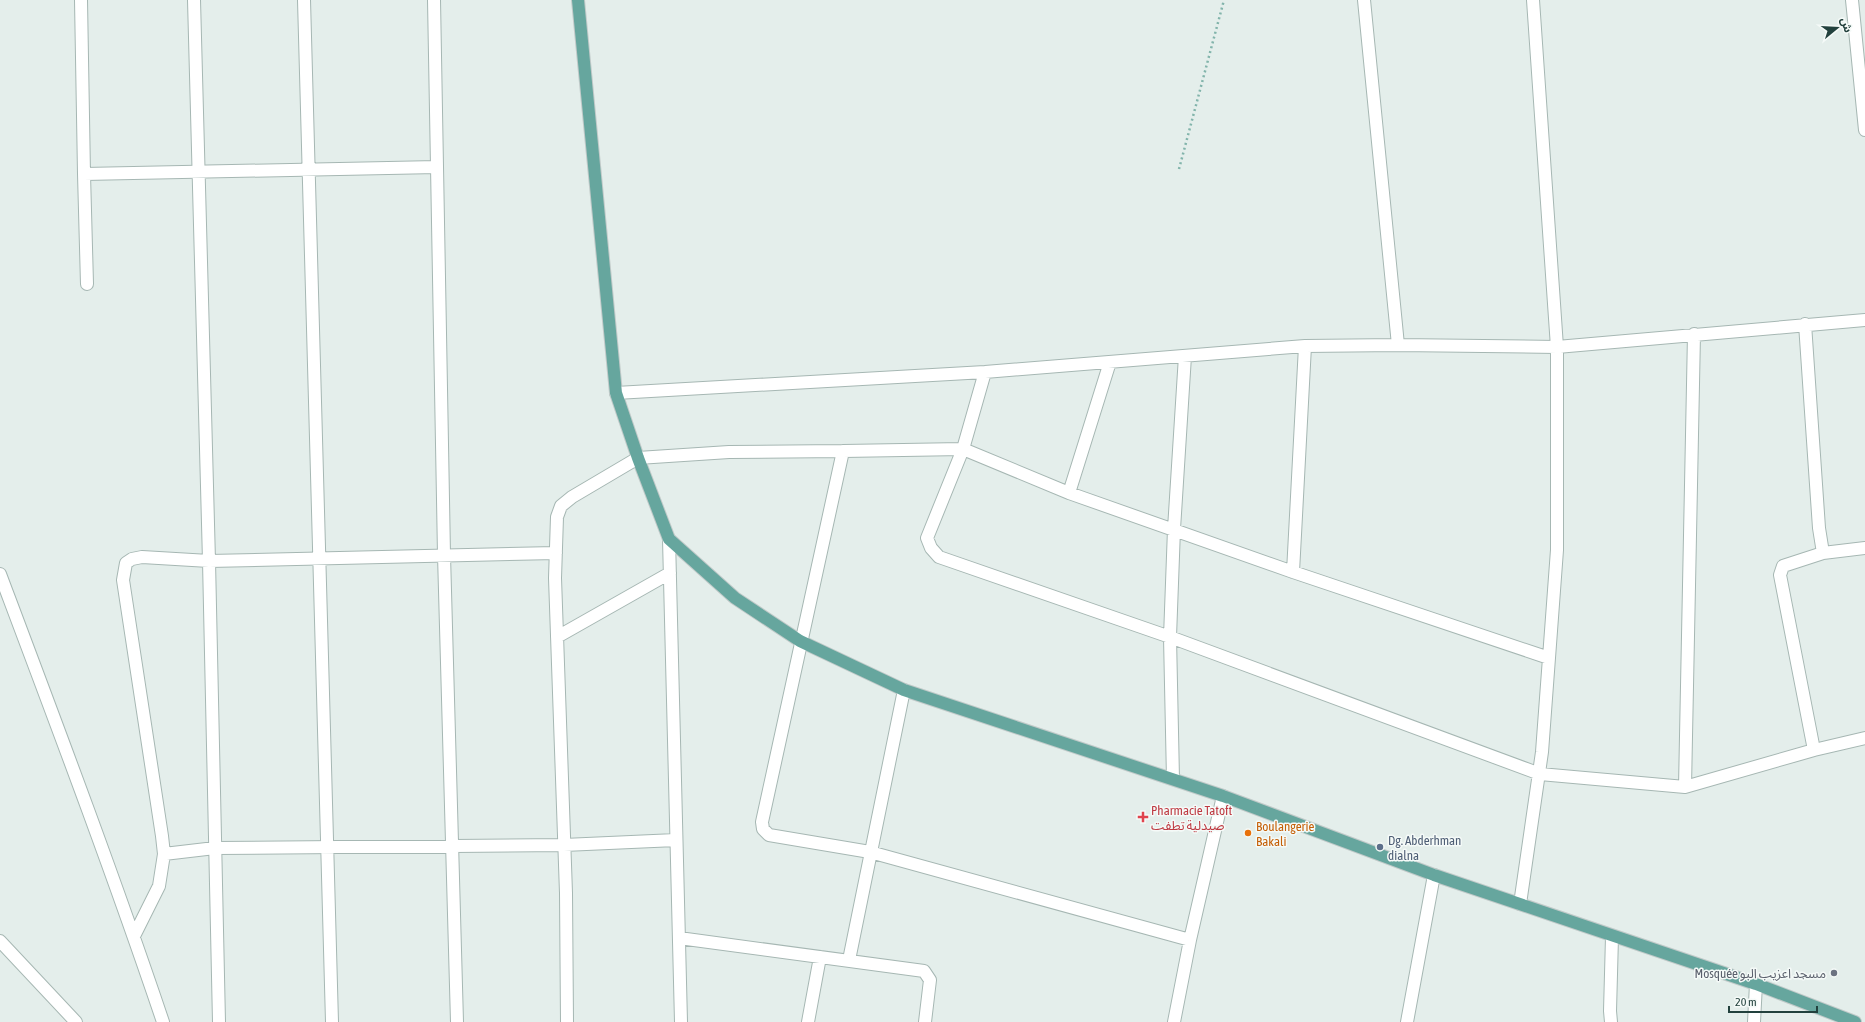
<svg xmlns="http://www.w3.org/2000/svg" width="1865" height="1022" font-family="'Asap Condensed','Noto Sans Arabic',sans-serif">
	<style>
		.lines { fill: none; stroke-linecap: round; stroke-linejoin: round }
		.minor-casing { stroke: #a6b7b3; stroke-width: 14 }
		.major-casing { stroke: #c1cac9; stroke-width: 14 }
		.path { stroke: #82b4ab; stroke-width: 2.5; stroke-dasharray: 2 3; stroke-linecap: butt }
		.minor { stroke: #fff; stroke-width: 12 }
		.major { stroke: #66a69e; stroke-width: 12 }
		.health-dot { fill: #e0444e; stroke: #f5faf8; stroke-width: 1.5 }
		.food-dot { fill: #e8710a; stroke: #f5faf8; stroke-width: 1.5 }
		.service-dot { fill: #5c6f8a; stroke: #f5faf8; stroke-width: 1.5 }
		.worship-dot { fill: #6b7280; stroke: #f5faf8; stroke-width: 1.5 }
		.labels { text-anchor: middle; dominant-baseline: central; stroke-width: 3; stroke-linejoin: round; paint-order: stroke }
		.health-label { font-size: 13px; fill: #be3a42; stroke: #f5faf8; text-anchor: start }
		.food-label { font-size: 13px; fill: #c56008; stroke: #f5faf8; text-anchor: start }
		.service-label { font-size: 13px; fill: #4e5e75; stroke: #f5faf8; text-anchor: start }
		.worship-label { font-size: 13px; fill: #5b616d; stroke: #f5faf8; text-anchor: end }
	</style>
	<rect width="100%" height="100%" fill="#e4eeeb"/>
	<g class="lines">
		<defs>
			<path id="minor" d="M81,0L84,174L87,284
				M194,0L209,561L219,1022
				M304,0L332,1022
				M434,0L444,555L457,1022
				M1364,0L1398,345
				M1852,0L1865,130
				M84,174L437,167
				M1805,324L1819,528L1823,553L1783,566L1780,575L1814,750
				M985,372L963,449L927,538L931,548L939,557L1170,637L1540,774L1685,787L1814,750L1865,738
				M616,393L985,372L1305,346L1398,345L1557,347L1865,320
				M1069,493L1110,362
				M669,539L681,1022
				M1823,553L1865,548
				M1293,572L1305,346
				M0,574C56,723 112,871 163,1022
				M557,637L670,573
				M1173,779L1170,637L1174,529L1185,356
				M1685,787L1694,334
				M164,854L215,848L564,845L676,840
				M1520,904L1542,752L1557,550V347L1533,0
				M134,936L159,886L164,854L162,836L123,580L126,563L132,559L142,557L209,561L556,553
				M679,938L924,971L930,980L925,1022
				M1190,940L870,852L769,835L763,829L762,822L843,451L963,449L1069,493L1293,572L1549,658
				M0,941L76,1022
				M849,960L904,690
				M567,1022L566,893L555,578L557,517L561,506L572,497L638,458L729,452L843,451
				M808,1022L820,957
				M1174,1022L1190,940L1223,796
				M1407,1022L1434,875
				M1611,1022L1610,1011L1612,937
				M1754,1022L1756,984"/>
			<path id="major" d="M578,0L616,393L638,458L669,539L735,598L800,641L904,690L1223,796L1434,875L1756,984L1855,1022"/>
		</defs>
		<use href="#minor" class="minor-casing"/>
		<use href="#major" class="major-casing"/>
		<path class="path" d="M1179,169L1224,0"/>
		<use href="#minor" class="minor"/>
		<use href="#major" class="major"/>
	</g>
	<path class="health-dot" d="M1141 811h4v4h4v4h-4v4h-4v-4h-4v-4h4z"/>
	<circle class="food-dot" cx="1248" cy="833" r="4"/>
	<circle class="service-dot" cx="1380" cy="847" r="4"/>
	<circle class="worship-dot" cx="1834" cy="973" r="4"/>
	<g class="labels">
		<g class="health-label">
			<text x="1151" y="810">Pharmacie Tatoft<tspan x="1151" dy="15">صيدلية تطفت</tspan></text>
		</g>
		<g class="food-label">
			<text x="1256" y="826">Boulangerie<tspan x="1256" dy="15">Bakali</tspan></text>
		</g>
		<g class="service-label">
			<text x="1388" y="840">Dg. Abderhman<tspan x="1388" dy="15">dialna</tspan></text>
		</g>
		<g class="worship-label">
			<text x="1826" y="973">Mosquée مسجد اعزيب البو</text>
		</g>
	</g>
	<g transform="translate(1837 28) rotate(72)" stroke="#f5faf8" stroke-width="3" paint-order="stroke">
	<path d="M0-3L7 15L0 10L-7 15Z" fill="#22413d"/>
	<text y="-6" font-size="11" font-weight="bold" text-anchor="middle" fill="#22413d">ش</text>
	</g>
	<path d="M1729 1006v6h88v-6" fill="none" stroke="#22413d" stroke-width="2"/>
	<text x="1735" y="1006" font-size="12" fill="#22413d" stroke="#f5faf8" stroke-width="3" paint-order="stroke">20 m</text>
</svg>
